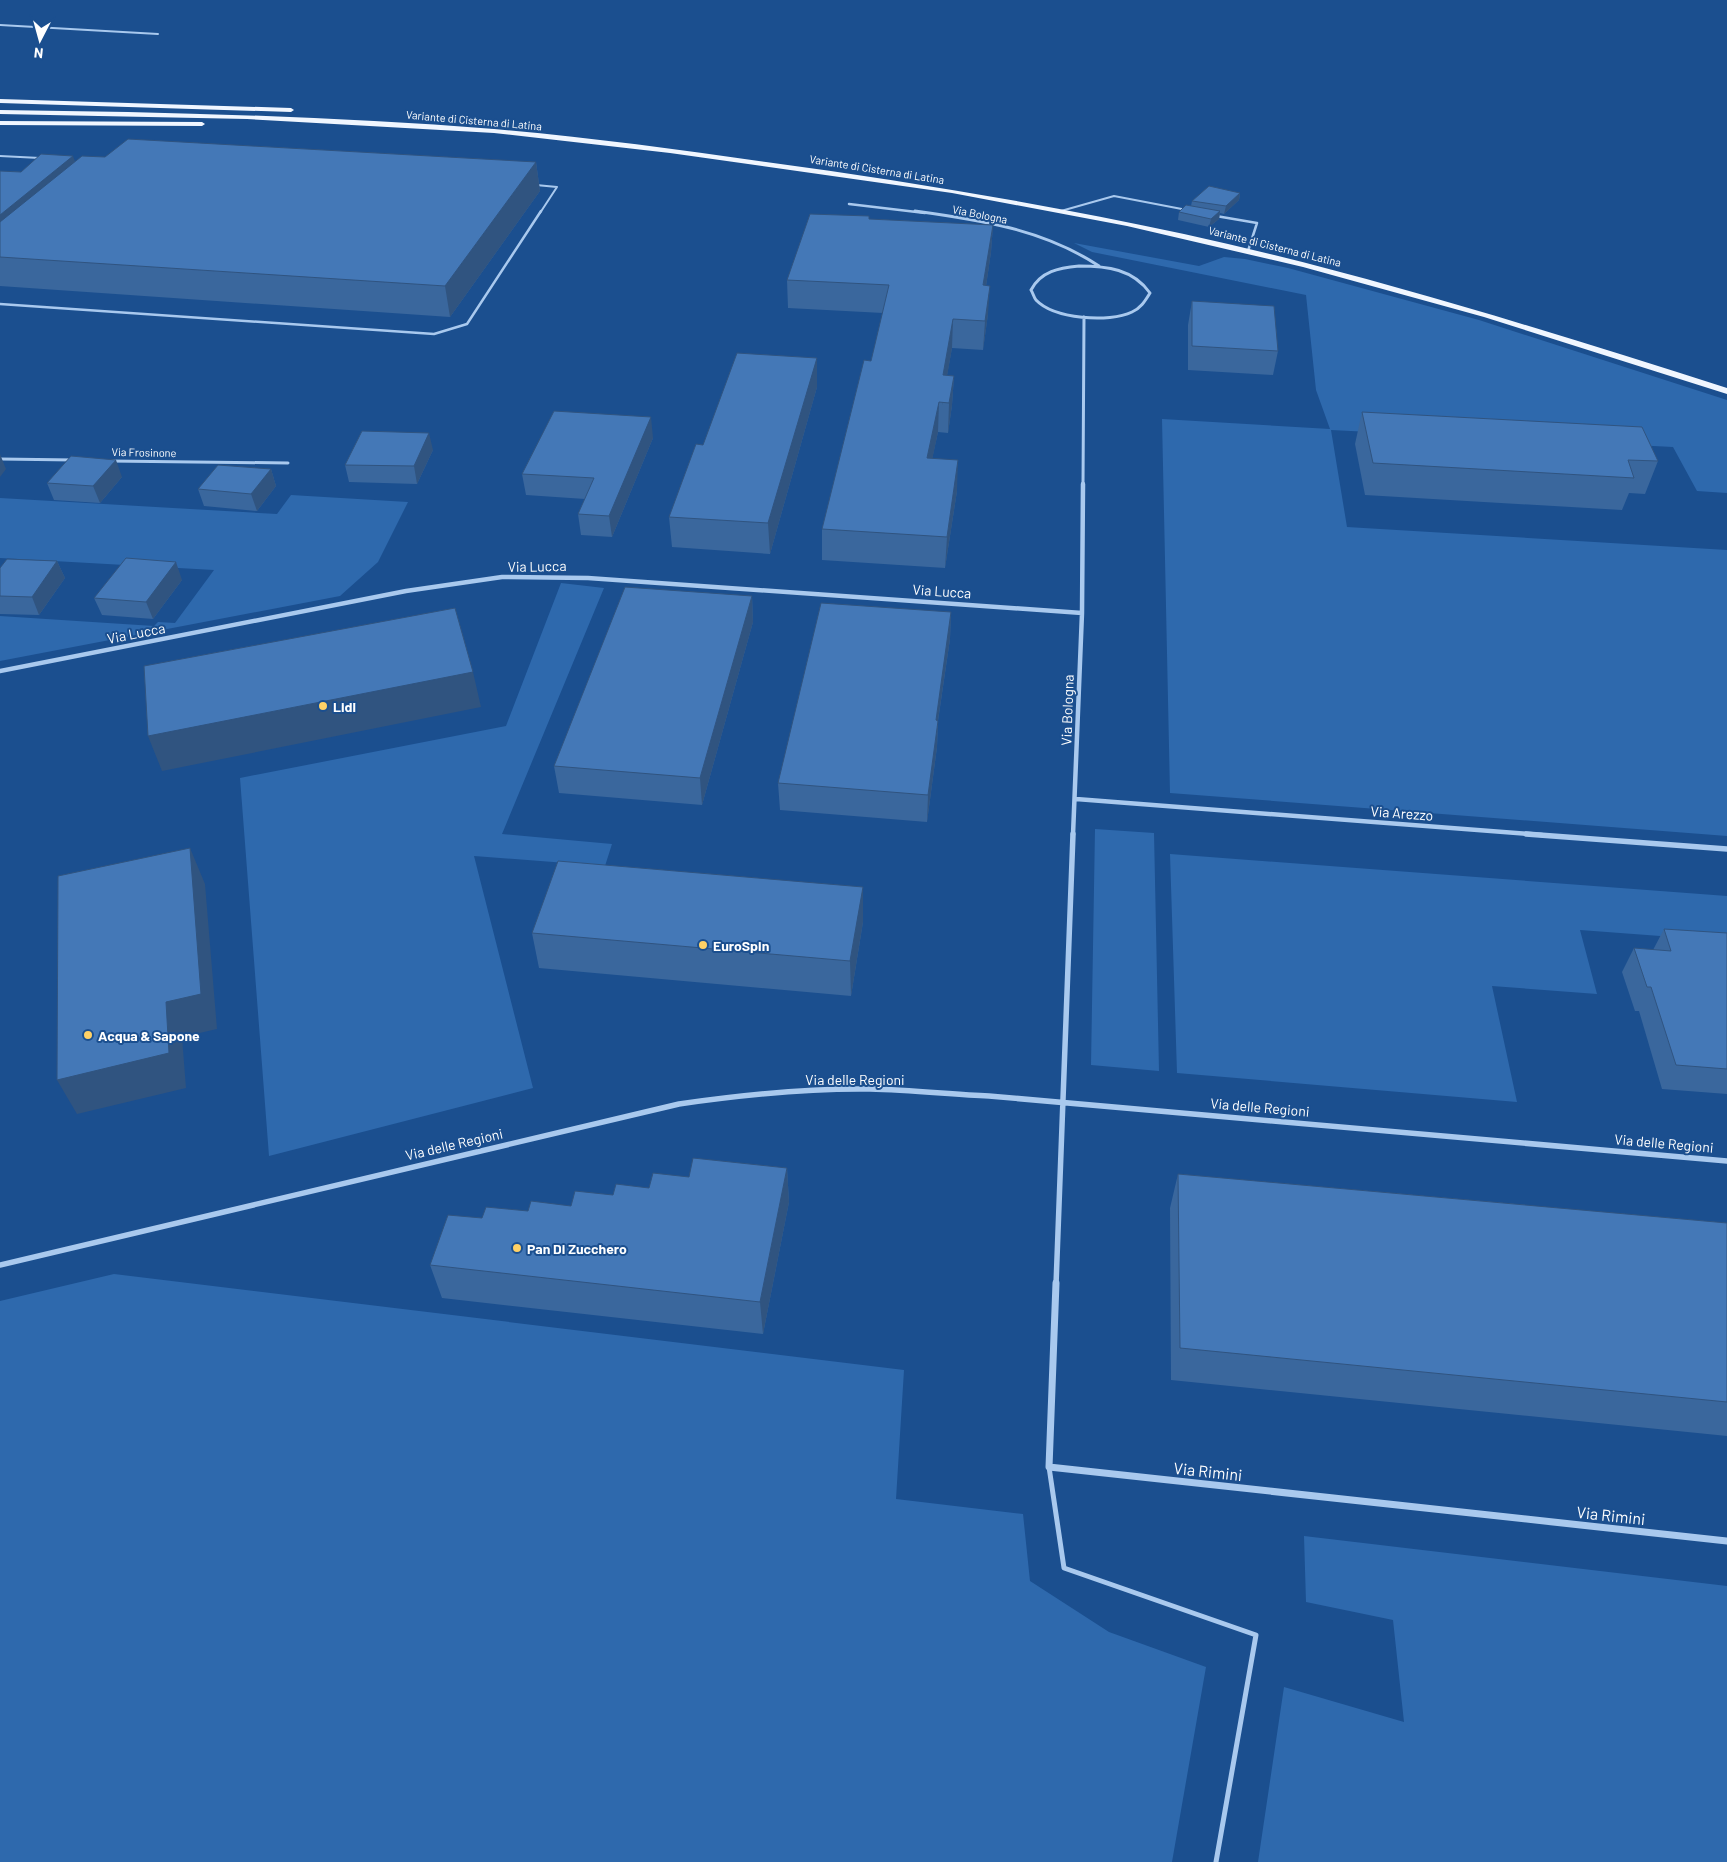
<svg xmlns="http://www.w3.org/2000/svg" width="1727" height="1862" font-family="Barlow,sans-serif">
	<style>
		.green { fill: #2e69ad }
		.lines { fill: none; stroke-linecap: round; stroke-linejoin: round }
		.service-far2 { stroke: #a9c9ee; stroke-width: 2 }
		.service-far1 { stroke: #a9c9ee; stroke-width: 2.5 }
		.service { stroke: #a9c9ee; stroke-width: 5 }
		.minor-far4 { stroke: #a9c9ee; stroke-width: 2.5 }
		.minor-far3 { stroke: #a9c9ee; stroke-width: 3 }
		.minor-far2 { stroke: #a9c9ee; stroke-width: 4.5 }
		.minor-far1 { stroke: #a9c9ee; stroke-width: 5.5 }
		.minor { stroke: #a9c9ee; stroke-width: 7 }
		.primary { fill: #f0f6ff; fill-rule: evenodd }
		.wall { fill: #3a679d }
		.shaded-wall { fill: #305480 }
		.building { fill: #4478b7; stroke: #305480 }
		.poi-dot { fill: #ffd166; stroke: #1b4f8f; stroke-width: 2 }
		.labels { text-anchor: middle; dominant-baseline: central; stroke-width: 4; stroke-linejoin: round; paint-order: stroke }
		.far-street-label { font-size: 11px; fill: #fff; stroke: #1b4f8f }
		.street-label { font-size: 14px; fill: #fff; stroke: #1b4f8f }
		.poi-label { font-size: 14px; font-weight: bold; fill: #fff; stroke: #1b4f8f; text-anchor: start }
		.near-street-label { font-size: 16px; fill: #fff; stroke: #1b4f8f }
	</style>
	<rect width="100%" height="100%" fill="#1b4f8f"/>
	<path class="green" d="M1074,243L1199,266L1224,257L1245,259L1288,268L1479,320L1727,400V493L1697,491L1673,447L1331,430L1347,527L1727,550V836L1170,793L1162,419L1330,429L1316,390L1306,295L1092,252Z
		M291,495L408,502L378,562L340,596L0,661V616L154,626L158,622L175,623L214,570L0,558V498L277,514Z
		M561,583L604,588L502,834L612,844L605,866L474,856L533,1088L269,1156L240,778L506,726Z
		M1095,829L1154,833L1159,1071L1091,1065Z
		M1170,854L1727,896V941L1580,930L1597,994L1492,986L1517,1102L1177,1073Z
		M114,1274L904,1370L896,1499L1023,1514L1030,1581L1109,1632L1206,1667L1172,1862H0V1301Z
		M1304,1536L1727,1586V1862H1258L1284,1687L1404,1722L1393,1620L1306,1602Z"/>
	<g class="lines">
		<path class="service-far2" d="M0,25L158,34
			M0,156L40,158
			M536,185L557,187
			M1061,211L1114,196L1187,210
			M540,213L557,187"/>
		<path class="service-far1" d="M1216,216L1257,223L1248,251
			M0,304L434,334L467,324L541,211"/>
		<path class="service" d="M1049,1467L1064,1568L1256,1635L1216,1862"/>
		<path class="minor-far4" d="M849,204L925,213"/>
		<path class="minor-far3" d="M915,211C980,220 1043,229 1099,266
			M1079,266C1107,266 1133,269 1150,293C1145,301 1141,308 1132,312C1109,323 1054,319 1036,300C1034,298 1033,293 1031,290C1041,271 1059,268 1079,266Z
			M0,459L74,460
			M110,461L288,463
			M1083,485L1084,317"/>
		<path class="minor-far2" d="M0,671L406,591L502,577L588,578L1082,613
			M1076,799L1542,835
			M1073,835L1082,613L1083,484"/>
		<path class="minor-far1" d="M1526,834L1727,849
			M0,1265L679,1104C742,1095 806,1088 870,1089C910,1090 949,1094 989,1096L1727,1161
			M1056,1285L1073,834"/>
		<path class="minor" d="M1056,1283L1049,1467L1727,1541"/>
		<path class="primary" d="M0,99L291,108L294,110L291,112L0,103Z
			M0,110C165,112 330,116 494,129C585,137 676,149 766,162C906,181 1045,204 1184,234C1368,274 1547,331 1727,388V394L1484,317L1303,267L1127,226L952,193L670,153L494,133L247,119L0,114Z
			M0,121L202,122L205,124L202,126L0,125Z"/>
	</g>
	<path class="wall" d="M105,157L536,162L540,191L450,317L0,286V171L21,172L75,161Z
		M1240,193L1239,200L1224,214L1220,213L1219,219L1209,227L1178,220L1179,212L1191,206L1192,201Z
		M869,216V219L993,225L991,252L986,286L988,314L983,350L952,348L947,375L954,376L952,405L948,433L938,432L932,459L957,491L945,568L822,560V529L871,361L883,313L788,308L787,280Z
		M1192,301L1278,351L1273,375L1188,370V325Z
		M817,387L770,554L672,547L669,517L703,445Z
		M1362,412L1658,461L1645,494L1629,493L1622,510L1365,495L1355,444Z
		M653,438L612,537L581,535L578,514L585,499L526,495L522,474Z
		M433,450L417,484L349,482L345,465Z
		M271,469L276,486L257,511L204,506L198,489Z
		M122,477L100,503L54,500L47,483Z
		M57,561L65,578L39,615L0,614V568Z
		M182,580L153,619L102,615L94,598Z
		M752,596L753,622L702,805L559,793L554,766Z
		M951,612L950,639L938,721L937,747L927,822L780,810L778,783Z
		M863,922L851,996L539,968L532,933Z
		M1664,929L1727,933V1094L1662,1089L1639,1011H1635L1622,972L1634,948L1653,950Z
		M787,1168L789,1202L763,1334L442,1298L430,1265L482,1218L571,1206L613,1195L649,1188L689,1177Z
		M1178,1174L1727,1223V1436L1171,1380L1170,1208Z"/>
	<path class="shaded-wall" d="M73,156L83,184L0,254V215Z
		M536,162L540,191L450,317L445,286Z
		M1240,193L1239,200L1224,214L1226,206Z
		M1220,211L1219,219L1209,227L1211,219Z
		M993,225L991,252L982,314L983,285Z
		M990,286L988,314L983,350L985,321Z
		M953,319L952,348L942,405L943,375Z
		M817,358V387L770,554L768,523Z
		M954,376L952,405L948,433L949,403Z
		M939,402L938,432L926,489L927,458Z
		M651,417L653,438L612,537L609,516Z
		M429,433L433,450L417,484L414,466Z
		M0,454L6,469L0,477Z
		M116,460L122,477L100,503L93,486Z
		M958,460L957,491L945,568L947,537Z
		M271,469L276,486L257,511L251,494Z
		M57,561L65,578L39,615L32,597Z
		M176,562L182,580L153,619L146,602Z
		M752,596L753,622L702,805L700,778Z
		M951,612L950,639L934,747L936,720Z
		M473,672L481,707L162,771L148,736Z
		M938,721L937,747L927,822L928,795Z
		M190,848L205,884L217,1029L182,1037L186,1088L77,1114L57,1080L166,1002Z
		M863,887V922L851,996L850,961Z
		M787,1168L789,1202L763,1334L760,1302Z"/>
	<path class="building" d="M128,139L536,162L445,286L0,257V222L82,156L105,157Z
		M41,154L73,156L0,215V171L21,172Z
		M1209,186L1240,193L1226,206L1192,201Z
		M1186,205L1220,211L1211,219L1179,212Z
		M810,214L869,216V219L993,225L983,285L990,286L985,321L953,319L943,375L954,376L949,403L939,402L927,458L958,460L947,537L822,529L864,360L871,361L889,285L787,280Z
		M1192,301L1274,306L1278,351L1192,346Z
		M737,353L817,358L768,523L669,517L696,444L703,445Z
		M554,411L651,417L609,516L578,514L594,478L522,474Z
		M1362,412L1642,427L1658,461L1628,460L1634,478L1373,463Z
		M362,431L429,433L414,466L345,465Z
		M71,456L116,460L93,486L47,483Z
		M218,465L271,469L251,494L198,489Z
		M126,558L176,562L146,602L94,598Z
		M7,559L57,561L32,597L0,596V568Z
		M625,587L752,596L700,778L554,766Z
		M821,603L951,612L936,720L938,721L928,795L778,783Z
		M455,608L473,672L148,736L144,666Z
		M190,848L201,994L166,1002L169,1053L57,1080L58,876Z
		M558,861L863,887L850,961L532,933Z
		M1664,929L1727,933V1069L1676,1065L1651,987H1647L1634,948L1671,951Z
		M693,1158L787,1168L760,1302L430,1265L448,1215L482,1218L486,1207L528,1211L531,1201L571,1206L575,1191L613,1195L616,1184L649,1188L653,1173L689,1177Z
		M1178,1174L1727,1223V1402L1180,1348Z"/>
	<g class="poi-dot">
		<circle cx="323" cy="706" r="5"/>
		<circle cx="703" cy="945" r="5"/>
		<circle cx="88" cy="1035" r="5"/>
		<circle cx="517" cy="1248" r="5"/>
	</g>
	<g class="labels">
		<g class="far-street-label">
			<text transform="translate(474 120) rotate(5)">Variante di Cisterna di Latina</text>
			<text transform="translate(877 169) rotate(9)">Variante di Cisterna di Latina</text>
			<text transform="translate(980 214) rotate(11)">Via Bologna</text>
			<text transform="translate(1275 246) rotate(14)">Variante di Cisterna di Latina</text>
			<text transform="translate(144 452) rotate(1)">Via Frosinone</text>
		</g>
		<g class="street-label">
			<text transform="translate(537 566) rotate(-1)">Via Lucca</text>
			<text transform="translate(942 591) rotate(4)">Via Lucca</text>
			<text transform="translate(136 633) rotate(-11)">Via Lucca</text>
			<text transform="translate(1067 710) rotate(-88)">Via Bologna</text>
			<text transform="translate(1402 813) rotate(4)">Via Arezzo</text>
			<text x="855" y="1079">Via delle Regioni</text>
			<text transform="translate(1260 1107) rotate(5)">Via delle Regioni</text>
			<text transform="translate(1664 1143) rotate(5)">Via delle Regioni</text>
			<text transform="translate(454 1144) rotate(-13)">Via delle Regioni</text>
		</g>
		<g class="poi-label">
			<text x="333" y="706">Lidl</text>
			<text x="713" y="945">EuroSpin</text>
			<text x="98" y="1035">Acqua &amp; Sapone</text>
			<text x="527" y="1248">Pan Di Zucchero</text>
		</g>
		<g class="near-street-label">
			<text transform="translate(1208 1471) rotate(6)">Via Rimini</text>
			<text transform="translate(1611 1515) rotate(6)">Via Rimini</text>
		</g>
	</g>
	<g transform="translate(40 40) rotate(186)" stroke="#1b4f8f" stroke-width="4" paint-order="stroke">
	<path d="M0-4L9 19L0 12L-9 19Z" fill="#ffffff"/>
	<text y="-8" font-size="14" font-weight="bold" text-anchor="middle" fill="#ffffff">N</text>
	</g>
</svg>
